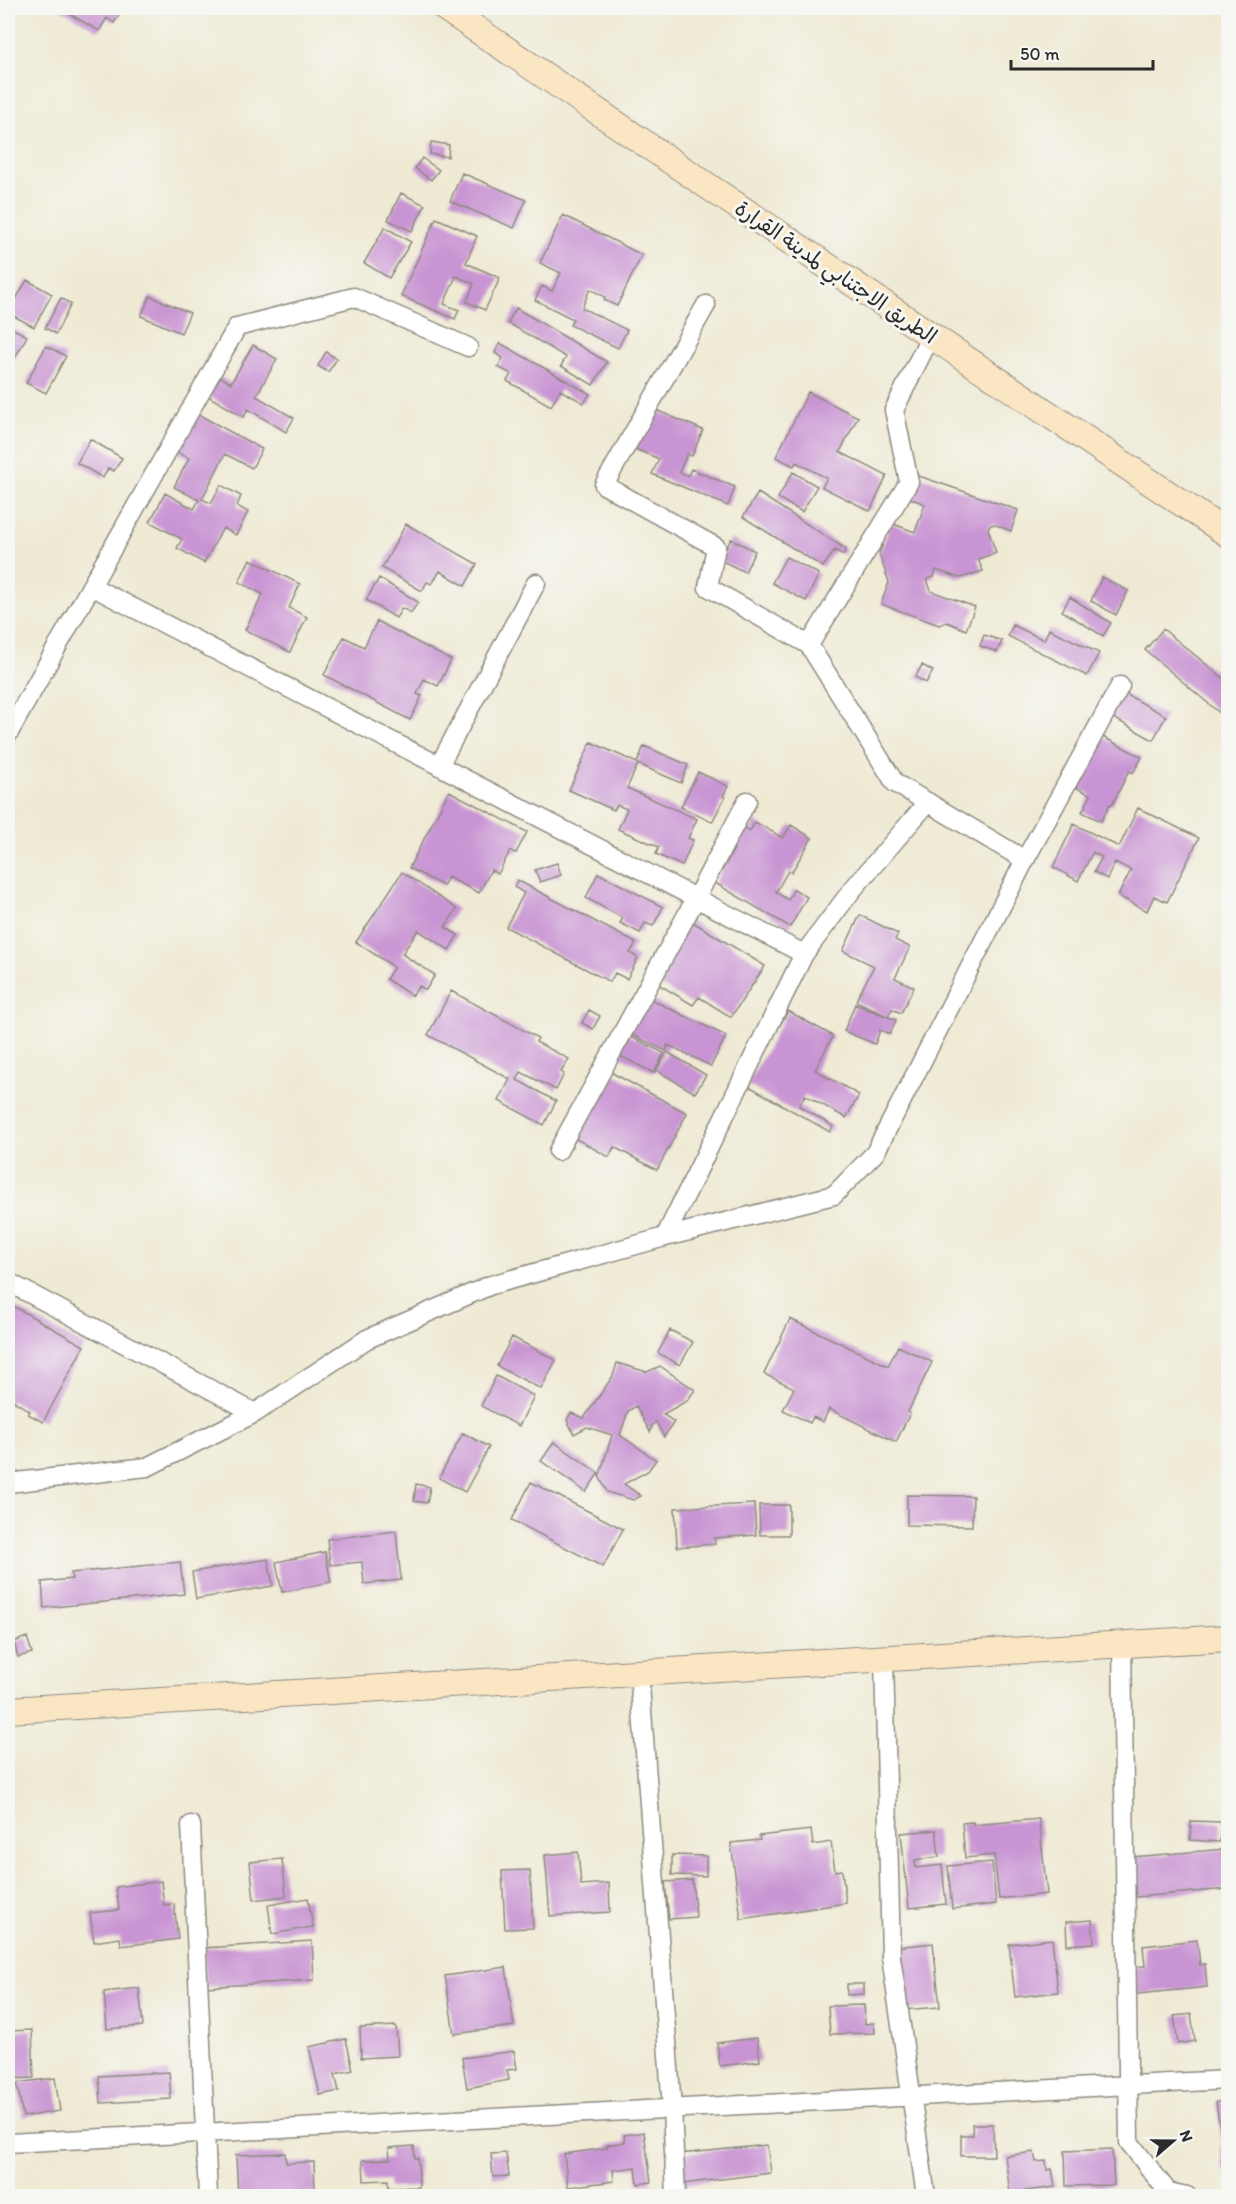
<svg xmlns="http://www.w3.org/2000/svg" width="1236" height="2204" font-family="Itim,'Playpen Sans Arabic',sans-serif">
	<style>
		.building { fill: #c994d3 }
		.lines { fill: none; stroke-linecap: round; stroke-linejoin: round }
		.minor-casing { stroke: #8d8a80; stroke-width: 21 }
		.secondary-casing { stroke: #8d8a80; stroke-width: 28 }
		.minor { stroke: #fff; stroke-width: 18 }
		.secondary { stroke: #fbe6c4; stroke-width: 26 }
		.labels { text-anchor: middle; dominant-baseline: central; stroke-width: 6; stroke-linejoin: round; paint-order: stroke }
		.street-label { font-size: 21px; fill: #2b2b2b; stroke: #f6f6f2 }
	</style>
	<rect width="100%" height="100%" fill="#f6f6f2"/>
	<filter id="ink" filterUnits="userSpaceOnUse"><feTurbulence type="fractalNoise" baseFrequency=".0167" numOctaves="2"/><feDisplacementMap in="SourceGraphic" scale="12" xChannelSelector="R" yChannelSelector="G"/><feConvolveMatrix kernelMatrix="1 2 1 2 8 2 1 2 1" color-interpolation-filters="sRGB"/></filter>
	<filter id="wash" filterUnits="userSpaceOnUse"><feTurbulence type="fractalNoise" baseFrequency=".008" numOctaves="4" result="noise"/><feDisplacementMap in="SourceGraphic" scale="24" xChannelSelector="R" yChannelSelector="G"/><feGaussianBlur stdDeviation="1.35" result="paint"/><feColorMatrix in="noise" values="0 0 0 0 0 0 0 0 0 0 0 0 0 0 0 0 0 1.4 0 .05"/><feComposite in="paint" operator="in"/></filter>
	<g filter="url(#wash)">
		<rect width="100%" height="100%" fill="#efead4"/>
		<g id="blocks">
			<path class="building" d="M59,8H118L122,10L114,23L107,18L99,31Z
				M431,142L449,145L448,157L430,154Z
				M422,158L439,170L431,180L415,168Z
				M462,173L526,200L514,228L450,201Z
				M401,193L425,205L412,231L388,220Z
				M563,215L642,255L617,306L604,300L605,297L590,289L582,308L627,330L618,348L570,325L573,319L535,300L542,286L552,291L561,273L540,263Z
				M436,218L477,236L466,263L500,278L485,310L467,302L474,284L456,276L444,304L459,310L455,319L401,296Z
				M385,227L411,242L389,278L364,263Z
				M27,280L52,294L34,327L8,313Z
				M150,296L190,313L181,333L141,316Z
				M61,298L71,304L56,334L45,328Z
				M516,308L607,362L593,385L561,366L566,357L508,323Z
				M8,326L27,336L10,367L8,365Z
				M500,343L590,394L584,403L560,390L551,406L507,381L511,374L498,367L503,358L495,353Z
				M253,345L277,359L256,396L294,418L286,432L248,409L244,417L201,392L212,372L231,383Z
				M46,346L66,356L46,393L26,383Z
				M326,352L337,359L328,372L318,366Z
				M808,392L858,417L840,452L887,476L870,511L822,487L827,478L796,462L794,466L776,457Z
				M651,408L703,430L692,456L687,454L679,472L688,476L691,469L735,487L728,506L652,474L659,459L633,448Z
				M192,411L262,449L252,468L225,454L202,499L211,503L221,485L241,496L237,506L248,512L236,535L223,528L204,563L177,548L182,539L150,522L165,493L194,509L199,500L174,487L189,458L172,450Z
				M90,439L122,458L114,471L108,468L103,478L77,463Z
				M793,472L817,486L802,512L778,498Z
				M916,475L1018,510L1011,531L994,524L989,526L988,529L996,553L978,559L983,571L960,578L936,570L934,577L927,579L931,591L975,607L966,630L947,622L939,625L881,604L889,582L879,554L891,523L915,532L925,504L907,497Z
				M758,493L846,549L843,555L835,550L823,567L743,517Z
				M406,524L477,564L465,586L440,571L432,584L427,582L422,591L382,568Z
				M731,539L755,551L745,572L720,560Z
				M786,557L819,574L806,601L772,583Z
				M250,559L300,584L289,608L307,617L290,652L245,630L263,594L239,582Z
				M1102,577L1128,591L1116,615L1091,601Z
				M379,578L418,602L411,613L402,608L396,618L366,600Z
				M1070,597L1111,623L1103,636L1062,611Z
				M377,621L451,660L438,686L424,679L417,694L422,696L410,720L324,675L344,637L364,647Z
				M1013,625L1044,640L1049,629L1099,653L1087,676L1008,636Z
				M1163,629L1228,682V720L1145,650Z
				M984,635L1002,641L997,652L980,646Z
				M922,665L933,671L926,683L915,677Z
				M1120,691L1166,716L1153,740L1108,715Z
				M1101,736L1142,757L1133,773L1129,771L1112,805L1110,804L1101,821L1082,812L1091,795L1075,787Z
				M591,742L637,763L644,746L688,765L681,783L638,764L627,788L697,819L688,838L693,840L682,866L656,854L659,847L618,829L627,809L617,805L614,810L569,790Z
				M698,772L728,786L723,796L725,797L712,822L681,807Z
				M449,791L527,832L516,853L510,851L498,874L491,870L479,893L448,877L443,886L409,868Z
				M1138,808L1199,838L1167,902L1154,896L1147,911L1118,896L1131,870L1115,862L1107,879L1094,872L1102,857L1093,852L1078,881L1053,867L1074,824L1119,847Z
				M731,820L750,831L755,822L783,838L791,825L812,838L791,873L788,871L776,892L788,900L794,889L807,897L790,927L715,883L734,849L719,840Z
				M557,863L561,875L540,882L535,870Z
				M402,872L457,909L445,927L458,935L449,950L418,930L402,954L435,975L426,990L419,986L412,996L386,979L394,967L356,942Z
				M598,873L663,907L653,926L645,923L640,933L620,923L623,918L586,898Z
				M517,880L636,943L630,953L638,958L627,979L615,973L610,982L506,927L524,893L514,887Z
				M860,915L898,934L895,940L910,947L895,978L914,987L901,1013L892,1009L888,1017L856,1001L874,966L843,951Z
				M683,916L765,966L731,1017L699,997L693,1005L658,984Z
				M451,991L538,1038L536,1042L569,1059L561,1072L564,1074L556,1090L521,1072L517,1080L556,1101L544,1125L499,1101L510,1079L428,1035Z
				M638,993L726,1036L711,1066L668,1045L666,1051L620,1029Z
				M855,1004L896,1020L890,1034L880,1030L875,1044L844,1031Z
				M589,1010L600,1016L593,1029L582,1023Z
				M788,1011L833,1036L815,1070L859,1095L846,1118L805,1095L799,1106L833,1126L830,1132L747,1085Z
				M616,1029L664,1053L654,1073L606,1049Z
				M667,1052L706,1075L695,1093L656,1070Z
				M601,1067L687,1113L657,1170L614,1147L609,1157L565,1133Z
				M8,1303L84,1346L43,1422L28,1414L30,1411L12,1400L9,1406L8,1405Z
				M790,1319L888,1366L898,1346L932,1362L908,1412L910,1413L896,1442L829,1409L823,1422L813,1417L810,1423L783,1410L794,1388L764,1374Z
				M670,1330L693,1342L680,1365L658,1353Z
				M512,1337L556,1360L541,1389L497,1366Z
				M617,1363L647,1372L660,1366L695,1390L687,1401L663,1414L674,1422L664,1437L656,1422L653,1424L650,1432L636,1406L628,1411L620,1435L656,1460L648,1471L624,1484L641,1496L633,1500L607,1492L598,1474L586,1492L541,1461L554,1442L600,1474L612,1435L587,1427L574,1434L567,1420L571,1413L584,1418L613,1376Z
				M496,1376L534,1396L519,1426L481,1406Z
				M463,1433L489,1447L465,1492L439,1478Z
				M531,1482L623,1529L603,1567L512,1520Z
				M416,1484L430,1487L427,1503L414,1501Z
				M907,1495L973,1496L972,1526L907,1525Z
				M754,1504L756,1535L714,1538L715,1544L677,1547L675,1508Z
				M759,1505H789V1535H760Z
				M396,1531L401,1580L364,1584L362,1562L330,1565L327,1539Z
				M325,1552L331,1582L282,1592L276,1562Z
				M268,1559L273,1586L196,1599L192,1572Z
				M180,1562L184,1594L44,1608L42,1582L72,1579L71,1573Z
				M27,1637L32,1653L18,1657L14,1642Z
				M1039,1819L1047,1894L999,1899L994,1855L965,1858L962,1823L973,1822V1825Z
				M1191,1821L1221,1822L1220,1842L1190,1840Z
				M811,1830L813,1845L831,1842L835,1871L842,1870L846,1903L741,1919L731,1843L760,1840L759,1836Z
				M936,1830L939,1857L915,1860L916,1868L942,1865L946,1904L909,1908L901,1833Z
				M1225,1849L1228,1889L1124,1898L1121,1858Z
				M578,1852L581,1885L609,1883L610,1912L550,1916L545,1855Z
				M672,1855L706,1856V1876L672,1875Z
				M282,1859L286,1896L254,1900L250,1862Z
				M992,1862L996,1904L952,1909L948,1866Z
				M530,1870L533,1928L505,1929L502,1871Z
				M692,1880L696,1917L669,1919L665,1882Z
				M161,1881L164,1905L174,1904L178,1939L121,1946L120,1938L94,1942L90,1913L119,1910L116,1887Z
				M308,1898L313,1927L272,1934L268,1905Z
				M1092,1920L1094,1943L1067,1945L1066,1922Z
				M1052,1939L1058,1992L1015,1997L1009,1944Z
				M1197,1940L1200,1965L1205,1964L1207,1987L1128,1995L1125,1968L1145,1966L1143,1946Z
				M312,1941L314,1980L206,1987L203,1948Z
				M933,1943L940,2007L903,2010L896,1947Z
				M506,1967L514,2026L454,2034L445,1976Z
				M847,1984H864V1994L847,1995Z
				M139,1988L143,2026L107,2029L104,1992Z
				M864,2005L865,2024L874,2023L875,2033L830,2034L828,2006Z
				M1191,2014L1195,2041L1178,2044L1174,2016Z
				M396,2026L398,2056L361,2058L360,2028Z
				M32,2030L34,2078L8,2079V2031Z
				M757,2038L760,2061L720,2066L717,2043Z
				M346,2039L353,2070L335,2074L339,2091L320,2095L309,2047Z
				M514,2051L517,2069L507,2070L509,2080L467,2088L462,2058Z
				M169,2072L171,2099L101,2103L99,2076Z
				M55,2078L60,2111L23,2117L17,2083Z
				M1228,2100V2140L1222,2141L1216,2102Z
				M972,2124H993L994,2156H961V2135H973Z
				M644,2132L651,2182L638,2184L636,2167L613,2170L614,2181L568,2187L564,2154L607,2148V2145L625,2142L624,2135Z
				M1228,2143V2170L1223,2171L1221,2144Z
				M767,2145L771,2173L682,2184L679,2154Z
				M414,2146L415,2158H418L419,2187L389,2188L388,2180L364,2181L363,2160L390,2159L389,2148Z
				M1112,2149L1114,2185L1066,2186L1065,2151Z
				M1034,2152L1036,2162L1046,2161L1047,2170L1052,2169L1055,2187L1010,2193L1005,2156Z
				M285,2153L286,2163L314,2162L315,2192L303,2193L321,2194V2196H294V2193L266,2194V2196H238L236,2155Z
				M506,2153L509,2176L493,2177L491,2154Z"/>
		</g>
	</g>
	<g filter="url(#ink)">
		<use href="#blocks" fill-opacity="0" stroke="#8d8a80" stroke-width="1.5"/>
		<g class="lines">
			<defs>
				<path id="minor" d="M706,305L604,485L716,547L708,587L809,645
					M931,335L894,410L909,482L809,645L895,783L1025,860L1120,686
					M91,586L804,954
					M8,734L237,327L354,297L468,347
					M439,766L536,583
					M558,1151L696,898L747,801
					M665,1237L804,954L852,890L928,802
					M8,1282L255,1413
					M8,1483L147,1467L255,1413L367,1339L491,1285L665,1237L834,1195L875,1153L1025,860
					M1122,1643L1129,2142L1168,2192L1187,2196
					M884,1657L891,1957L926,2196
					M639,1672L672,2108L676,2196
					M191,1825L208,2196
					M8,2143L1228,2080"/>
				<path id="secondary" d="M445,8L715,191L1228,534
					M8,1710L1228,1638"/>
			</defs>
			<use href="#minor" class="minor-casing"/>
			<use href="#secondary" class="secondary-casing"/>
			<use href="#minor" class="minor"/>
			<use href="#secondary" class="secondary"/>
		</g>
	</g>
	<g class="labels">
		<g class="street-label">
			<text transform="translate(836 272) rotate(34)">الطريق الاجتنابي لمدينة القرارة</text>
		</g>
	</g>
	<rect width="1236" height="2204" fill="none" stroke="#f6f6f2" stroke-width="30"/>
	<g transform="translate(1173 2141) rotate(70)" stroke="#f6f6f2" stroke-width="4.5" paint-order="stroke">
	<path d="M0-4.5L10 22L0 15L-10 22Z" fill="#2b2b2b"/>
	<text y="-9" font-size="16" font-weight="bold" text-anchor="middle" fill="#2b2b2b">N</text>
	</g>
	<path d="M1011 60v9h142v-9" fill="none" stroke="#2b2b2b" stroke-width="3"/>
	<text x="1020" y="60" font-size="18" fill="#2b2b2b" stroke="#f6f6f2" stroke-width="4.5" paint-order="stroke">50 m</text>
</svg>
